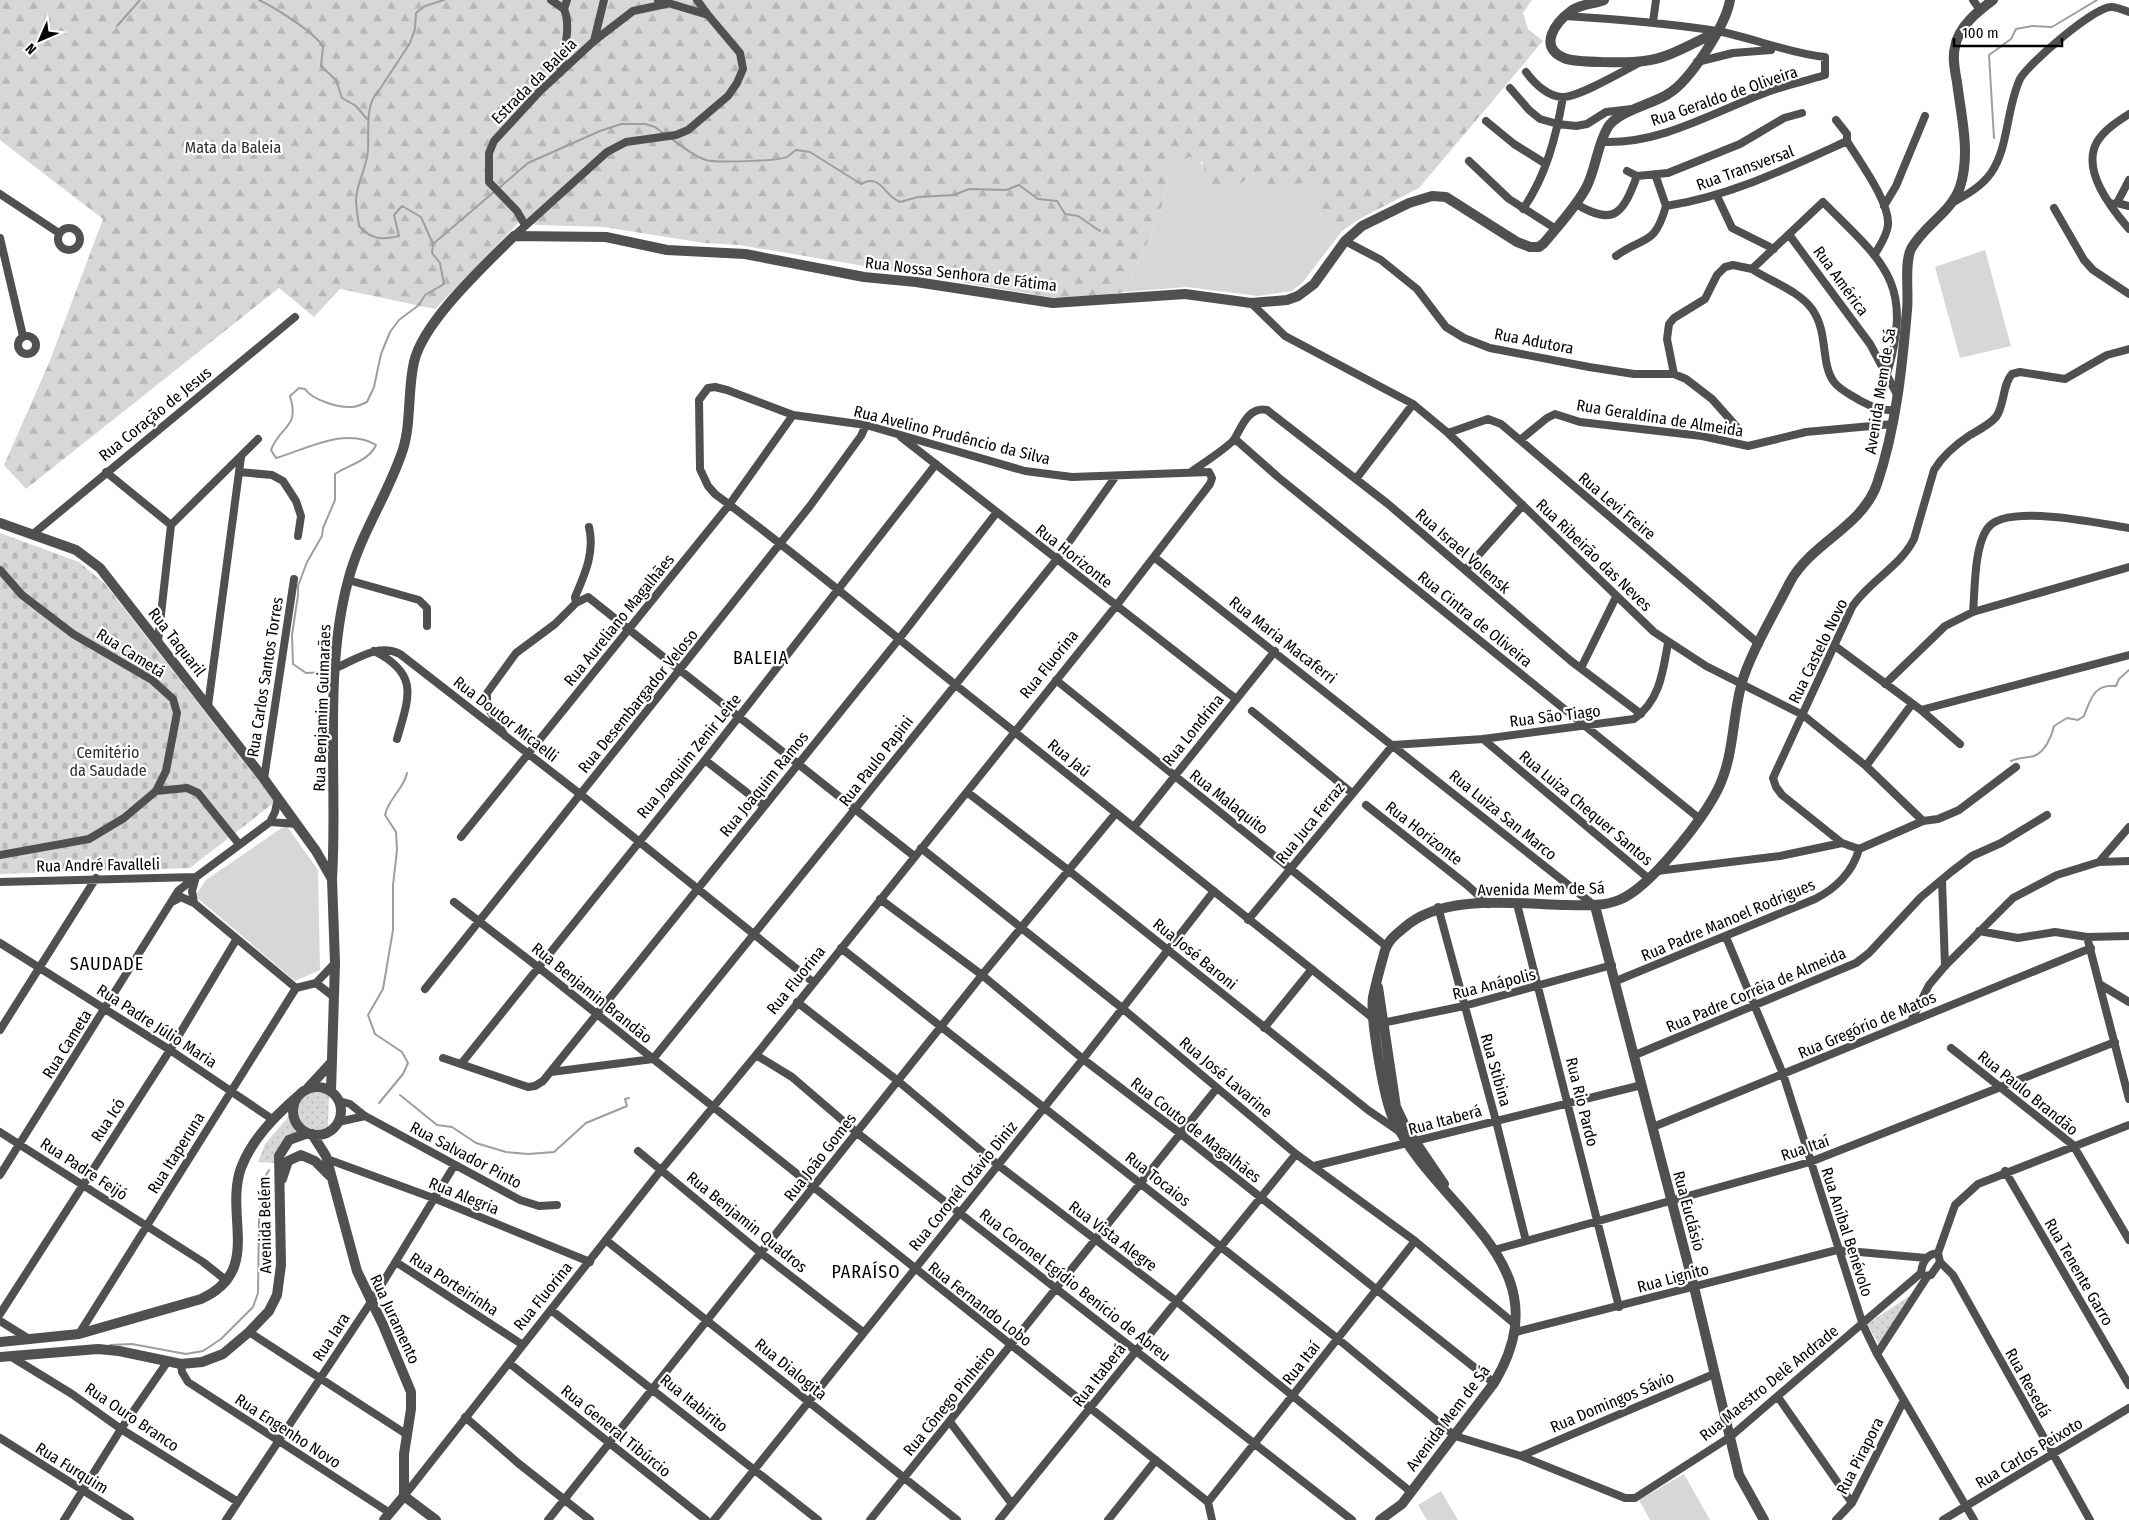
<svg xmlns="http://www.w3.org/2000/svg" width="2129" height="1520" font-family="'Fira Sans Condensed',sans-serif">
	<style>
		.forest { fill: url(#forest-firs) }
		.cemetery { fill: url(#cemetery-stones) }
		.park { fill: url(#park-dots) }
		.garden { fill: #d7d7d7 }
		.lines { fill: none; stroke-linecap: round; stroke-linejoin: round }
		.stream { stroke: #9e9e9e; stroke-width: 2 }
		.minor { stroke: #505050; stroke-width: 8 }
		.tertiary { stroke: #505050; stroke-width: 10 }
		.labels { text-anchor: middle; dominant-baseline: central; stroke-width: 4.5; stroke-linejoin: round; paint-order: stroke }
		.street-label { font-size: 16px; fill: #000; stroke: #fff }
		.park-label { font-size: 16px; fill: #2e2e2e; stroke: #fff }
		.neighbourhood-label { font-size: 18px; letter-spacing: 1px; fill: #000; stroke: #fff }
	</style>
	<defs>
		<pattern id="forest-firs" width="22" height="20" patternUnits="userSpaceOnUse" patternTransform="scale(1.25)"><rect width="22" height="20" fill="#d7d7d7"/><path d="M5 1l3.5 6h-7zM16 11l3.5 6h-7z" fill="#b7b7b7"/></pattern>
		<pattern id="cemetery-stones" width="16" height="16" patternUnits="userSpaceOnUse" patternTransform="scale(1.25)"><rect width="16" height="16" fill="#d7d7d7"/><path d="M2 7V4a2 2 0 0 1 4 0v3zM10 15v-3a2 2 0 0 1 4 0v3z" fill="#b7b7b7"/></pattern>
		<pattern id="park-dots" width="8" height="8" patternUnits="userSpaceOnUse" patternTransform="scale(1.25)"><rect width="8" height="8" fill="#d7d7d7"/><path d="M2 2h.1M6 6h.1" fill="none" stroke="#b7b7b7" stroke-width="1.8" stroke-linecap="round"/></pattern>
	</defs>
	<rect width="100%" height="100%" fill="#fff"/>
	<path class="forest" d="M0,0H1532L1523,13L1528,29L1543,41L1419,188L1361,218L1342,231L1321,216L1314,190L1276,189L1275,187L1261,185L1253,174L1236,188L1210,191L1202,162L1169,173L1160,215L1125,292L1082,299L1050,297L739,245L704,243L604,227L536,225L524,217L435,309L340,289L314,317L279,288L26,489L4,465L49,363L103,219L0,140Z"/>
	<path class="cemetery" d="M0,533L79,562L105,584L275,802L190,868L0,874Z"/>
	<path class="park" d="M316,1088L329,1093L328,1128C315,1134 306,1130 297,1120C293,1104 300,1091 316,1088Z
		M290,1115L293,1124L301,1131L276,1163L258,1162L265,1144Z
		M1911,1295L1880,1346L1867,1324Z"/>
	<path class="garden" d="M1189,157C1206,159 1206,177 1210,191L1236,188L1253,174L1261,185L1275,187L1276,189L1305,182L1314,190L1321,216L1342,231L1303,282L1292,291L1258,296L1187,287L1125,292L1160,215L1169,173L1176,163Z
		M1985,250L2011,346L1960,358L1935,267Z
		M286,825L318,870L320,970L295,981L195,896L206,880Z
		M1684,1474L1710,1520H1650L1639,1500Z
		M1441,1491L1458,1520H1427L1418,1505Z"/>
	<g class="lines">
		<path class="stream" d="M259,0C274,7 316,33 323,47L321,66L336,80L342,98L356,106L367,119
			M117,26L140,0
			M1994,138L1989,55L2011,39L2016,29L2032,26L2052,27L2097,0
			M672,139C681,146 695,157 706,160C715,163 780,161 787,157C790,155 793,152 796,150L810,152L861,184C881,173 883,195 900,202L918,197L954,195L969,189L1006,190L1019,185L1038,199L1057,201L1065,214L1078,216L1100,231
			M499,188L528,163L600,131L621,124H645L655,127L664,134
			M433,244L421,217L402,206L394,215L399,236C383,240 371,240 359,226C358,217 356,207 356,199C357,182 367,167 368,150C369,134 365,103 378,92L410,43L415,29L416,13L425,6L444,0
			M329,672L306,673L293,664L292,635L298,595V586L307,562L322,536L323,528L335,500V474C348,465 369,461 376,445C346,426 305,450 276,458L271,450C280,425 300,429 290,396L299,388L305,389C312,400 339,408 352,407C358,407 362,404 367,402L374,387L381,354L390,332L399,320L419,305L425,295L444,284L440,263L432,253L433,244L495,191
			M2011,761C2019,757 2027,758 2034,756C2045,752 2052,736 2054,726L2067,718L2078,720L2084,716C2091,698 2094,684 2116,686L2119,679L2129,670
			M400,1095L437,1125L452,1127L476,1143L506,1152L528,1154L554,1152L586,1123L627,1106L625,1099L629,1098
			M379,1103L403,1074L408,1063L402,1052L375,1034L368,1015L383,989L393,930V885L397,850L396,832L385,815C388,799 404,789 407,773
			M110,1345L132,1344L186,1354L203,1351L221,1339L253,1307L258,1293L259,1220L264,1179L269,1170"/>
		<path class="minor" d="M551,0L564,9L567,0
			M697,0L708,15
			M1973,0L1980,10
			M1565,16C1616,19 1667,23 1717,31C1754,38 1787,53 1825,57V75C1806,81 1787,85 1770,91C1715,111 1663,144 1603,142
			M1653,22L1656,0
			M594,41L633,11L666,4
			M1697,62L1733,53L1771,50
			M1526,72C1534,83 1549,98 1564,97C1581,96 1623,71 1639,63
			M560,73C563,53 572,28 564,9
			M1510,88L1529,110L1540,119L1558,124L1576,126L1587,124L1606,112L1632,109
			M2129,114C2118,121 2104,130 2097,142C2081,170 2111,208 2129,229
			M1836,120L1847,134V141C1859,161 1890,202 1888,225C1887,236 1880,245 1875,254
			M1486,121L1514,144L1546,164
			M1469,161L1509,199L1556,229
			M1627,171L1637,176L1668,173L1740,144L1784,118L1802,113
			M1655,174L1666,206
			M0,194L59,233
			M1717,196L1732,228L1774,249
			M1952,203C1966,195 1981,187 1991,173C2009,147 2006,109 2020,79C2028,64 2094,7 2111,7C2117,7 2124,10 2129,12
			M2117,203L2129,206
			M1576,204C1615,227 1623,213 1637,176
			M2111,204L2117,203L2129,180
			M1884,206L1896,186L1925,116
			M2054,208L2084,260L2093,270L2129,294
			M1523,209C1546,176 1556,137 1563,97
			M525,225L517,211L489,182V153L494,141L540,91L594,41L604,0
			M58 239a11 11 0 1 1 22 0a11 11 0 1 1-22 0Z
			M514,236L607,152L626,142L676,135L688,130L728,96L737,83L743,69L740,53L708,15L658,0
			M1790,236L1870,344L1898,396
			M0,238L23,336
			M1345,241L1381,260L1417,289L1446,327L1464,338L1490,348L1589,367L1634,374H1674L1686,379L1712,399L1736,426
			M1616,256C1644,235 1654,248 1666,206C1730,196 1788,168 1847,141
			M1752,269C1771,282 1798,290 1812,309C1829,333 1820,363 1834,382C1840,390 1851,395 1859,400C1872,407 1881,411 1895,410
			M1251,303L1285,336L1413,404L1448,433L1654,632L1706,666L1803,715L1866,766L1923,821
			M18 345a9 9 0 1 1 18 0a9 9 0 1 1-18 0Z
			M1674,374L1667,339L1669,324L1674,318L1705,299L1717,275L1725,267L1733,265L1752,269L1823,202C1884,263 1914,282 1887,374
			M1448,433L1488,419L1501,424L1759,644
			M901,437L1236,699
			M1235,439L1278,477L1700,819
			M1520,440L1547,418L1555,414L1580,422L1702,436L1748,446L1806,432L1893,424
			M106,472L171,525
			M239,472L272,475L283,481L296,501L301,516L298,536
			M1191,472C1199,466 1232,445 1235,438C1242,426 1249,406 1267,410L1388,504L1571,661L1641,714
			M1356,479L1413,404
			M33,534L295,317
			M1154,557L1595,906
			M1466,569L1523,505
			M0,570L22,595L73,634L152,680L173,699L177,713L166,771L156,791L124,818L89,839L0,855
			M348,580L419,600L427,608V626
			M576,603L575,597C585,574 595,552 589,527
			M1973,612C1975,590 1974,548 1987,529C2004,502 2101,524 2129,528
			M158,641L171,525L258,439
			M1835,646L1921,710L1960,744
			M374,651C420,674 409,697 397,739
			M336,668C357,659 378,643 400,654L580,794L813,982
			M1581,668L1616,597
			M1056,680L1386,946
			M1885,684L1945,626L1973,612L2129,567
			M208,706L241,457
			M1921,710L2129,655
			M1252,711L1352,793
			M505,736L487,706V693L516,653L555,624L576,603L588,597L914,856
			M1483,739L1648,878
			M1393,745L1483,739L1634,719C1660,701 1663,671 1668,643
			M705,760L763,805
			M1866,766L1912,704
			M264,779L294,579
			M156,791L187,788L198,793L239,844
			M967,792L1068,870L1368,1110L1400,1132
			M278,798L275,812L270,822L196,877L192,891L194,903L296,988L316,983L335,963
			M1366,805L1467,885L1488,904
			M270,822L297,824
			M1134,827L1275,651
			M461,837L729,505L793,415
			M1842,843L1782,795L1776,787L1773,778L1852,607C1869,581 1900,567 1914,539L1934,470C1943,455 1955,445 1970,435C1979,430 1989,425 1996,417C2005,405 2002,385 2012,374L2020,372L2065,379L2107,355L2129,349
			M921,848L1122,1008L1296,1154L1415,1241L1516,1325
			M2099,862L2129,827
			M1657,871L1780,856L1842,843L1859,849L1923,821L1938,819L1959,810L2016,767
			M1942,880L1945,966
			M0,882L196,877
			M880,899L982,975L1083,1059L1181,1134L1494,1383
			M172,902L181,897L194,903
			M454,902L538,967L1208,1502
			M1517,904L1619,1307
			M1438,907L1496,1121L1526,1241
			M1248,920L1393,745
			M1979,931L2018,938L2055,932L2087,937L2129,936
			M1726,937L1783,1074L1863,1325L1877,1354L1974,1520
			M2087,937L2129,1099
			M0,943L170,1050L272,1119
			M841,948L1338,1339L1455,1436L1521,1456L1625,1498H1635L1730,1437L1921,1273
			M1616,981L1815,899C1835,889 1853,872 1859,849
			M316,983L334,997
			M2101,985L2129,1002
			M425,989L810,506L861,436L866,425
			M797,1002L898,1081L998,1165L1176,1301L1411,1492
			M1911,1021L1929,985L1945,966L2013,898L2057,875L2099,862L2129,861
			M1264,1028L1312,969
			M0,1030L96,878
			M1951,1048L2073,1145L2129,1240
			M756,1055L792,1077L856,1132L1352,1520
			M1635,1055L1856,963L1869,953L1921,897L1951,872L1972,856L2001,843L2047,815
			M443,1058L528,1087L535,1086L543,1081L899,639L997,512
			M461,1064L705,760L936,464
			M551,1072L653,1059L1057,559L1116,476
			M339,1101L350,1104L365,1116L520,1200L539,1206L557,1205
			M338,1122L365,1116
			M1653,1127L2091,948
			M0,1132L203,1262L227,1281
			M638,1151L761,1253L863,1332
			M327,1159L436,1199L590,1262
			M1314,1166L1642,1085
			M2005,1171L2129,1385
			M0,1175L178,891L196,877
			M607,1241L957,1520
			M1494,1250L1810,1162L2115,1042
			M1938,1253L1955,1205L1978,1184L2129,1125
			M1938,1253L1940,1262L1931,1275L1924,1276L1921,1273C1922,1263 1926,1254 1938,1253Z
			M396,1262L523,1345
			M1940,1262L1953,1275L2090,1520
			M551,1310L818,1520
			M0,1314L170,1050L236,940
			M0,1321L29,1339
			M249,1332L406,1434
			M1516,1332L1837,1250L1926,1258
			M79,1334L296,988
			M1877,1354L1927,1277
			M10,1356L72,1394L121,1429L238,1502
			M509,1363L706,1520
			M181,1364L182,1372L188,1382L390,1513
			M1778,1397L1852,1503
			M465,1417L518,1463L590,1520
			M950,1422L1012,1504
			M0,1438L130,1520
			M1521,1456L1714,1374
			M404,1496L661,1170L756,1055L1116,606L1210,484L1212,478L1209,472L1072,477L1025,471L866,425L793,415L727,390L715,387L708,388L699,400L700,469L708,486L715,494C798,555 877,622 957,686C1096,797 1235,908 1374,1019L1382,1023L1464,1006L1612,965
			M1208,1502L1415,1241
			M1208,1502L1212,1520
			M64,1520L121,1429L168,1361
			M226,1520L371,1302L454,1166
			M548,1520L982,975L1116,813
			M714,1520L1083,1059L1214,891
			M870,1520L1217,1088
			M999,1520L1296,1154
			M1108,1520L1156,1460
			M1836,1520L1852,1503L1904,1400
			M1943,1520L2129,1408"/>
		<path class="tertiary" d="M1604,0C1594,4 1580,4 1571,11C1556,22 1537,47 1564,58C1576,63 1630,63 1644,61C1671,58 1693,42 1718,32
			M0,523L76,550L100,568L264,779L316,851L332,879L335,963L331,1091
			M332,879C338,782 323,674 348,581C359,537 386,498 401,455C412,427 407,392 414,362C423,322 484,266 514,236L606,237L667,250L745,254L864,277L916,282L1053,303L1185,294L1251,303L1287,300L1298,296L1314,284L1345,241L1362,226L1409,203L1432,196L1446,197L1517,242L1530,247H1539L1544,243C1558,226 1575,208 1586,188C1596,169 1597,145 1608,127C1618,111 1653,104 1668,94C1690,81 1726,25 1730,0
			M1595,906L1694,1287L1739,1475L1764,1520
			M1378,987L1396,1107L1406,1128L1444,1184
			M293 1111a24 24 0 1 1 48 0a24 24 0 1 1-48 0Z
			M308,1088L331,1063
			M312,1134L326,1156L357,1271L383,1325L411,1392V1409L404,1454V1496
			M282,1179L288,1161L301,1155L315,1161L330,1176
			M0,1342L79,1334L201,1299C263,1271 224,1216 241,1168C252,1139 275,1116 298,1096
			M0,1357L98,1349L119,1351L181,1364L202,1362L223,1354L249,1332L269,1311L277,1295L281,1265L279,1156L289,1140L308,1133
			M404,1496L436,1520
			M384,1520L404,1496
			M1380,1520L1402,1504L1494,1383C1567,1263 1437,1212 1393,1118C1384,1099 1370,1018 1373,997C1376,983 1380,968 1384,954C1387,941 1395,935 1405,927C1443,893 1519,904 1567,905C1584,905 1602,907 1619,900C1650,888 1703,819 1718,789C1734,756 1732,720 1741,686C1748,657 1776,610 1790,582C1811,543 1862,527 1877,484C1896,428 1902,368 1907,310C1909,294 1904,263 1911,249C1924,225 1951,213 1960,187C1971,153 1961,116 1957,82C1955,71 1952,58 1955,47C1958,27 1978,11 1993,0"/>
	</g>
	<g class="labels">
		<g class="street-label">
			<text transform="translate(534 81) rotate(-45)">Estrada da Baleia</text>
			<text transform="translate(1724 96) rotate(-19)">Rua Geraldo de Oliveira</text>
			<text transform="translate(1745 168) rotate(-20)">Rua Transversal</text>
			<text transform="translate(961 274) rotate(7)">Rua Nossa Senhora de Fátima</text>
			<text transform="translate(1841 281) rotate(54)">Rua América</text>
			<text transform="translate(1534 341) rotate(11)">Rua Adutora</text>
			<text transform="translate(1880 391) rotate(-81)">Avenida Mem de Sá</text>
			<text transform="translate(155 414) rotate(-39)">Rua Coração de Jesus</text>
			<text transform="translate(1660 418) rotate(9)">Rua Geraldina de Almeida</text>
			<text transform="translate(952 435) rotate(14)">Rua Avelino Prudêncio da Silva</text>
			<text transform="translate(1617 506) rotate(40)">Rua Levi Freire</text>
			<text transform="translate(1463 551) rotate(41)">Rua Israel Volensk</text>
			<text transform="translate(1594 555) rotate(44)">Rua Ribeirão das Neves</text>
			<text transform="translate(1074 556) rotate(38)">Rua Horizonte</text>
			<text transform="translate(1475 619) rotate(39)">Rua Cintra de Oliveira</text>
			<text transform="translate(619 620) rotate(-51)">Rua Aureliano Magalhães</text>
			<text transform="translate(1283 640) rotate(38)">Rua Maria Macaferri</text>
			<text transform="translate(177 642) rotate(52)">Rua Taquaril</text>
			<text transform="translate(1818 651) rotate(-64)">Rua Castelo Novo</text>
			<text transform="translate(131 653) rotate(32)">Rua Cametá</text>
			<text transform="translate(1049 664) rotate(-51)">Rua Fluorina</text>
			<text transform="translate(265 677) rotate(-81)">Rua Carlos Santos Torres</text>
			<text transform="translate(638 701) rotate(-51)">Rua Desembargador Veloso</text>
			<text transform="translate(322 708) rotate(-88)">Rua Benjamim Guimarães</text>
			<text transform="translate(1555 716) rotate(-7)">Rua São Tiago</text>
			<text transform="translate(506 719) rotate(38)">Rua Doutor Micaelli</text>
			<text transform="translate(1193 730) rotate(-51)">Rua Londrina</text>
			<text transform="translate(689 756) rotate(-51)">Rua Joaquim Zenir Leite</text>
			<text transform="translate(1069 758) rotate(39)">Rua Jaú</text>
			<text transform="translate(876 761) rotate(-52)">Rua Paulo Papini</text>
			<text transform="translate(764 784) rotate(-51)">Rua Joaquim Ramos</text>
			<text transform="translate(1229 802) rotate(38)">Rua Malaquito</text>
			<text transform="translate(1586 808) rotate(40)">Rua Luiza Chequer Santos</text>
			<text transform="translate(1503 815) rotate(39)">Rua Luiza San Marco</text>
			<text transform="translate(1310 823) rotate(-51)">Rua Juca Ferraz</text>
			<text transform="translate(1424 833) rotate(38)">Rua Horizonte</text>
			<text transform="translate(98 865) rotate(-1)">Rua André Favalleli</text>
			<text transform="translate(1541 889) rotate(-1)">Avenida Mem de Sá</text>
			<text transform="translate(1728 920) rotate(-23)">Rua Padre Manoel Rodrigues</text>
			<text transform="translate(1195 954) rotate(39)">Rua José Baroni</text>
			<text transform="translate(796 980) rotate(-51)">Rua Fluorina</text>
			<text transform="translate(1494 984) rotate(-14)">Rua Anápolis</text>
			<text transform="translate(1756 990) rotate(-23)">Rua Padre Corrêia de Almeida</text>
			<text transform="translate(592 993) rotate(39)">Rua Benjamin Brandão</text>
			<text transform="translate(1867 1025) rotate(-23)">Rua Gregório de Matos</text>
			<text transform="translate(157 1026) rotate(33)">Rua Padre Júlio Maria</text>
			<text transform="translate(67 1044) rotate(-58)">Rua Cameta</text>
			<text transform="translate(1496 1070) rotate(74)">Rua Stibina</text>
			<text transform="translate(1226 1077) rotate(40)">Rua José Lavarine</text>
			<text transform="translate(2028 1093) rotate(39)">Rua Paulo Brandão</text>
			<text transform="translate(1582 1102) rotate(76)">Rua Rio Pardo</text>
			<text transform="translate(108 1120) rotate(-57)">Rua Icó</text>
			<text transform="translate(1445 1120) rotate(-15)">Rua Itaberá</text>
			<text transform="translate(1196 1130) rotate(38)">Rua Couto de Magalhães</text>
			<text transform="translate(1805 1148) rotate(-19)">Rua Itaí</text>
			<text transform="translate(176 1153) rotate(-58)">Rua Itaperuna</text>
			<text transform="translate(466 1155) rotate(28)">Rua Salvador Pinto</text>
			<text transform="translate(820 1157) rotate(-52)">Rua João Gomes</text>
			<text transform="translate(84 1169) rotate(33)">Rua Padre Feijó</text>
			<text transform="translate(1158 1179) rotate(38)">Rua Tocaios</text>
			<text transform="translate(963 1186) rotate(-51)">Rua Coronél Otávio Diniz</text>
			<text transform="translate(464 1196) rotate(22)">Rua Alegria</text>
			<text transform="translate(1689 1211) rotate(75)">Rua Euclásio</text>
			<text transform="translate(747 1222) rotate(39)">Rua Benjamin Quadros</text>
			<text transform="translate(265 1225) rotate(-91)">Avenida Belém</text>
			<text transform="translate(1847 1232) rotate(72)">Rua Aníbal Benévolo</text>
			<text transform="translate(1113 1236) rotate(37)">Rua Vista Alegre</text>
			<text transform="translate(2079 1272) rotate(60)">Rua Tenente Garro</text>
			<text transform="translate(1673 1278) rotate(-15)">Rua Lignito</text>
			<text transform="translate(454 1284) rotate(33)">Rua Porteirinha</text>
			<text transform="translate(1075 1285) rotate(38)">Rua Coronel Egídio Benício de Abreu</text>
			<text transform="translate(543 1296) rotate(-51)">Rua Fluorina</text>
			<text transform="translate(980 1304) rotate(38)">Rua Fernando Lobo</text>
			<text transform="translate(395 1319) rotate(65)">Rua Juramento</text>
			<text transform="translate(331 1337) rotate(-57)">Rua Iara</text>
			<text transform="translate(1301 1363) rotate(-52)">Rua Itaí</text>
			<text transform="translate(791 1369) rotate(39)">Rua Dialogita</text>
			<text transform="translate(1099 1375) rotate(-52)">Rua Itaberá</text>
			<text transform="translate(1769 1383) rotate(-39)">Rua Maestro Delê Andrade</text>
			<text transform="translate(2028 1383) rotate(61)">Rua Resedá</text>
			<text transform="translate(949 1401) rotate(-51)">Rua Cônego Pinheiro</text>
			<text transform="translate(1612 1402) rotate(-23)">Rua Domingos Sávio</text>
			<text transform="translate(694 1403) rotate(39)">Rua Itabirito</text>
			<text transform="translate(132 1417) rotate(34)">Rua Ouro Branco</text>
			<text transform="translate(1448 1418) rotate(-53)">Avenida Mem de Sá</text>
			<text transform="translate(288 1431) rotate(33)">Rua Engenho Novo</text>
			<text transform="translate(616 1431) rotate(39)">Rua General Tibúrcio</text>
			<text transform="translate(2029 1453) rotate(-31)">Rua Carlos Peixoto</text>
			<text transform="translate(1860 1456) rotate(-63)">Rua Pirapora</text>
			<text transform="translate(72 1468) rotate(32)">Rua Furquim</text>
		</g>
		<g class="park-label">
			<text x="233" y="147">Mata da Baleia</text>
			<text x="108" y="752">Cemitério<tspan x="108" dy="18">da Saudade</tspan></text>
		</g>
		<g class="neighbourhood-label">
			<text x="761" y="658">BALEIA</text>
			<text x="107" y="964">SAUDADE</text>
			<text x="866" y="1272">PARAÍSO</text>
		</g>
	</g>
	<g transform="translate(40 40) rotate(225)" stroke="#ffffff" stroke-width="4" paint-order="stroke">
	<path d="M0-4L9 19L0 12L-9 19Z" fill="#000000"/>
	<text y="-8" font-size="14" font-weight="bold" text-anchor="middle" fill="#000000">N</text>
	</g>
	<path d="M1954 38v8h108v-8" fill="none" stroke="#000000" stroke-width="2.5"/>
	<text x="1962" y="38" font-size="15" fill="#000000" stroke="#ffffff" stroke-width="4" paint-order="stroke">100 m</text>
</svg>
